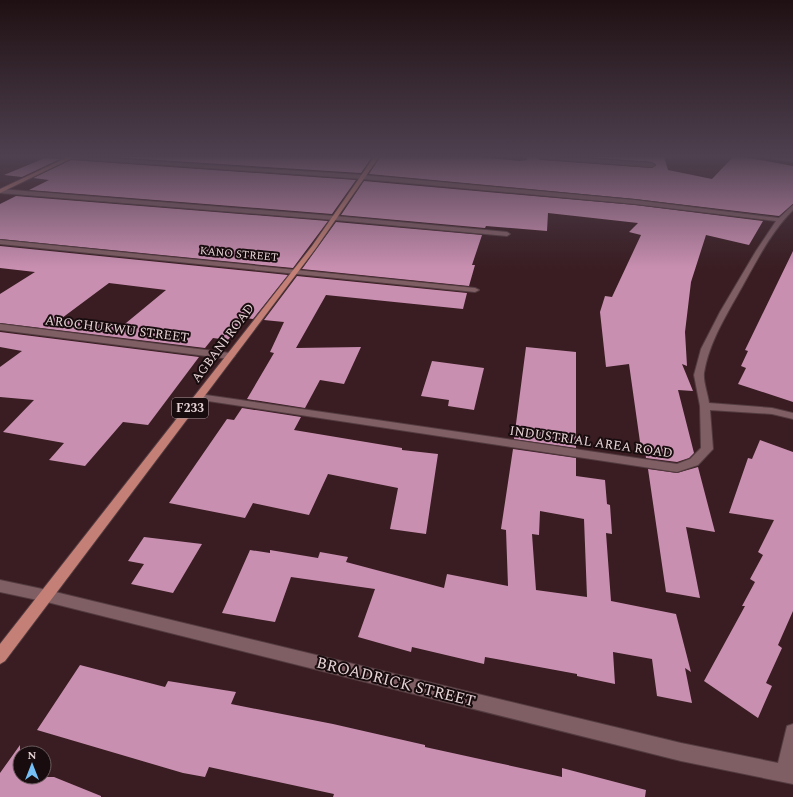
<svg xmlns="http://www.w3.org/2000/svg" width="793" height="797" font-family="Spectral,serif">
	<style>
		.building { fill: #c98fb1; fill-rule: evenodd }
		.lines { fill: none; stroke-linecap: round; stroke-linejoin: round }
		.minor-casing { stroke: #533c41; stroke-width: 2 }
		.major-casing { stroke: #533c41; stroke-width: 2 }
		.minor { fill: #7f5e64; fill-rule: evenodd }
		.major { fill: #c48076; fill-rule: evenodd }
		.labels { text-anchor: middle; dominant-baseline: central; stroke-width: 4; stroke-linejoin: round; paint-order: stroke }
		.far-street-label { font-size: 11px; fill: #e7d4d7; stroke: #180c0e }
		.shield { fill: #180c0e; stroke: #a9989b; stroke-width: 1 }
		.shield-label { font-size: 12px; font-weight: bold; fill: #e7d4d7 }
		.street-label { font-size: 13px; fill: #e7d4d7; stroke: #180c0e }
		.near-street-label { font-size: 16px; fill: #e7d4d7; stroke: #180c0e }
	</style>
	<rect width="100%" height="100%" fill="#391d22"/>
	<path class="building" d="M109,157H372L361,173Z
		M380,157H478L520,161L527,160V157H537L540,160L652,168L656,165L652,162L584,157H664L668,170L712,179L733,157H744L793,166V204L779,216L635,199L369,174Z
		M45,158L60,159L22,177L4,175Z
		M71,160L356,180L332,214L29,190L49,180L33,178Z
		M364,181L635,205L763,221L749,245L706,235L691,282L685,332L687,366L682,364L693,391L678,390L694,453L689,458L677,462L646,458L645,450L641,449L629,364L606,367L600,312L605,296L612,297L641,235L629,232L638,223L548,213L547,231L486,226L485,228L341,215Z
		M16,196L328,221L293,268L0,239V204Z
		M336,222L482,235L472,265H475L469,286L302,269Z
		M0,246L288,275L253,319L245,318L228,340L213,338L205,348L0,323V294L35,272L0,268ZM109,283L166,290L120,328L62,318Z
		M793,251V402L738,384L746,368L741,366L748,351L745,350Z
		M297,276L467,293L463,309L326,295L296,348L361,347L344,384L320,380L305,408L247,399L274,353L270,352L284,322L264,320Z
		M0,332L199,357L148,425L123,422L85,466L49,460L64,443L3,432L34,400L0,397V367L22,351L0,347Z
		M526,347L576,352V448L514,439Z
		M432,361L484,368L474,410L448,406L449,400L421,396Z
		M242,408L301,417L294,430L402,448V450L438,454L426,534L390,529L398,488L328,474L309,515L253,503L245,518L169,503L227,419L234,420Z
		M760,440L793,452V611L778,645L782,648L766,683L772,686L758,718L704,681L745,606H742L755,582L750,579L763,555L758,552L774,520L729,513L748,458L752,459Z
		M513,449L576,458V476L605,480L607,504L610,505L612,534L606,533L611,601L676,614L691,672L685,668L692,703L657,696L652,659L613,652L615,684L577,676V674L485,657L484,664L412,647L411,652L358,637L375,589L291,577L275,622L222,613L250,550L270,553V550L318,558L320,552L348,557L346,562L444,588L447,574L508,586L506,530L501,529ZM540,511L584,519L587,597L536,590L532,534L539,535Z
		M698,467L715,532L686,527L700,598L666,592L648,469L677,473Z
		M144,537L202,544L173,593L131,584L144,564L128,561Z
		M80,665L165,687L168,681L236,692L231,704L333,724L425,745V747L562,777V768L646,790L645,797H333L334,794L209,767L205,777L183,773L37,730Z
		M20,745V777H54L101,796V797H0V773Z"/>
	<g class="lines">
		<defs>
			<path id="minor" d="M61,157H86L363,175L635,200L779,218L793,205V210C771,232 757,260 742,287C727,314 709,342 704,373C703,382 708,394 709,403L772,408L793,413V419L772,414L710,410L713,449L698,465L677,472L195,399L194,397L199,394L677,464L690,459L701,448L700,406L694,375L701,349L720,312L756,251L776,221L635,204L363,179L63,158Z
				M538,157H561L652,163L655,165L652,167L540,158Z
				M766,157L793,158V162L768,158Z
				M0,189L335,216L507,232L510,234L507,236L335,220L0,193Z
				M0,240L475,288L479,290L475,292L0,244Z
				M0,324L230,353L235,356L230,359L0,330Z
				M0,580L47,590L681,743L778,763L787,726L793,724V784L681,761L47,602L0,592Z"/>
			<path id="major" d="M68,157H74L0,193V189Z
				M374,157H379L316,248L5,661L0,664V644L312,246Z"/>
		</defs>
		<use href="#minor" class="minor-casing"/>
		<use href="#major" class="major-casing"/>
		<use href="#minor" class="minor"/>
		<use href="#major" class="major"/>
	</g>
	<linearGradient id="sky" x2="0" y2="1"><stop stop-color="#1f1013"/><stop offset="0.58" stop-color="#4e404f"/><stop offset="1" stop-color="#4e404f" stop-opacity="0"/></linearGradient>
	<rect width="793" height="269" fill="url(#sky)"/>
	<g class="labels">
		<g class="far-street-label">
			<text transform="translate(239 254) rotate(5)">KANO STREET</text>
		</g>
		<rect class="shield" x="172" y="398" width="36" height="20" rx="3"/>
		<g class="shield-label">
			<text x="190" y="408">F233</text>
		</g>
		<g class="street-label">
			<text transform="translate(117 329) rotate(7)">AROCHUKWU STREET</text>
			<text transform="translate(223 343) rotate(-53)">AGBANI ROAD</text>
			<text transform="translate(591 442) rotate(8)">INDUSTRIAL AREA ROAD</text>
		</g>
		<g class="near-street-label">
			<text transform="translate(396 682) rotate(14)">BROADRICK STREET</text>
		</g>
	</g>
	<g transform="translate(32 765)"><circle r="19" fill="#180c0e" stroke="#6b5c5e"/>
	<path d="M0-3L7 15L0 10L-7 15Z" fill="#75c0f6"/>
	<text y="-6" font-size="11" font-weight="bold" text-anchor="middle" fill="#e7d4d7">N</text>
	</g>
</svg>
